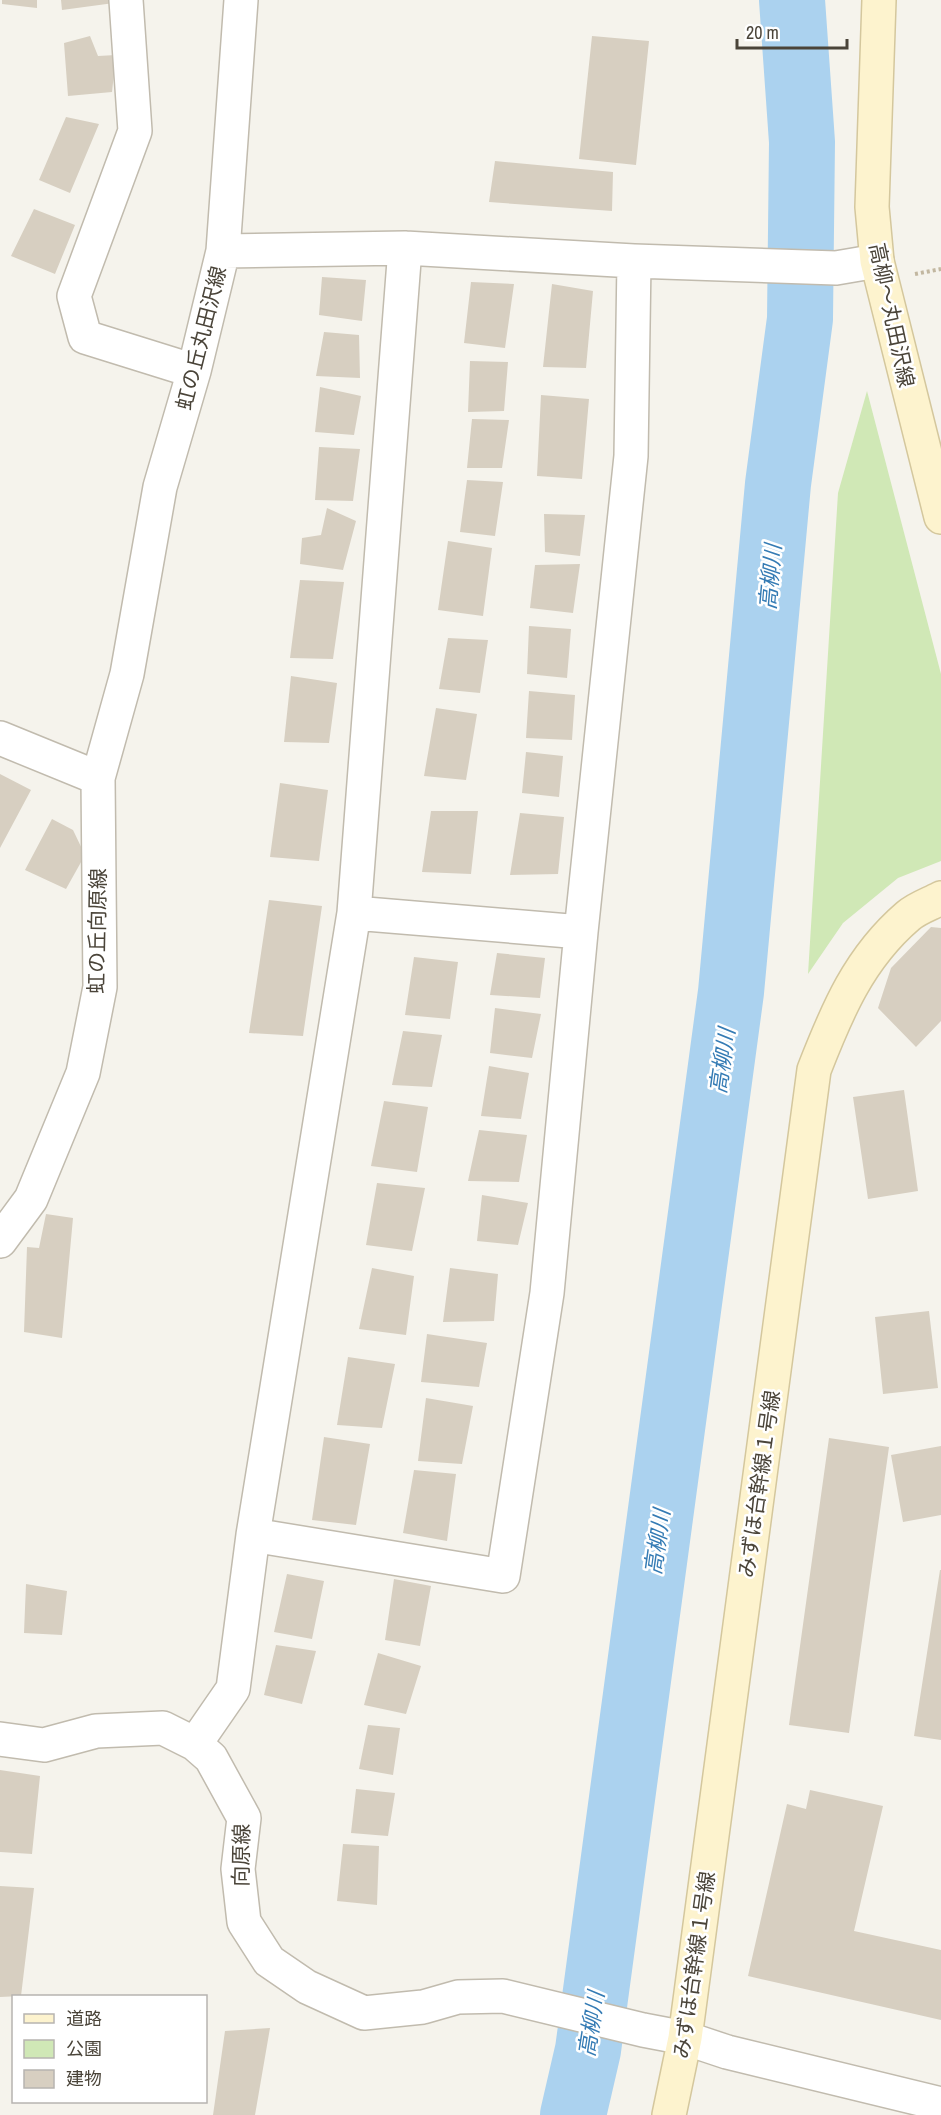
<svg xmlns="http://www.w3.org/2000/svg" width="941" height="2115" font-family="'Archivo Narrow','Noto Sans JP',sans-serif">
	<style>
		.green { fill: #d0e8b6 }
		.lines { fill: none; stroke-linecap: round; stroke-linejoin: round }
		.river { stroke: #abd2ef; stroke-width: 66 }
		.building { fill: #d7cfc1 }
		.street-casing { stroke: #c1bbae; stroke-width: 36 }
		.secondary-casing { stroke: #d4c79d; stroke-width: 36 }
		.path { stroke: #c2b7a0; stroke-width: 4; stroke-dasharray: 3 3; stroke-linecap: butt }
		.street { stroke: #fff; stroke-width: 33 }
		.secondary { stroke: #fdf3ce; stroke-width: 33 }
		.labels { text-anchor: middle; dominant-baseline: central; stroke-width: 5; stroke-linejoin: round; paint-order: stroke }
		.street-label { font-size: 21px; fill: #4a4439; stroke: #fff }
		.water-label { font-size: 22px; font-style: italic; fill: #347bb4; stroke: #fff }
	</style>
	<rect width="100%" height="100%" fill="#f5f3ec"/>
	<path class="green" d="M867,391L941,674V861L898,878L843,923L808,974L838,493Z"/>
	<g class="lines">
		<path class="river" d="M573,2115L588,2050L731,992L778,484L800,319L802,142L792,0"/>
	</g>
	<path class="building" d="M2,0H37V8L2,4Z
		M61,0H113L114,3L62,10Z
		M90,36L98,56L116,55L112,92L68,96L64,43Z
		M592,36L649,41L636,165L579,159Z
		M66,117L99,124L70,193L39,180Z
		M495,161L613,172L612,211L489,202Z
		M34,209L75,225L55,274L11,256Z
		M322,277L366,280L362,321L319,315Z
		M471,282L514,284L505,348L464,343Z
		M552,284L593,291L586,368L543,367Z
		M324,332L359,335L360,378L316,376Z
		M470,361L508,362L504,411L468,412Z
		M320,387L361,396L354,435L315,432Z
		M541,395L589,399L582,479L537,476Z
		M472,419L509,420L502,468H467Z
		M319,447L360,449L353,501L315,500Z
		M467,480L503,482L495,536L460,532Z
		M327,508L356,521L343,570L300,564L302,538L321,535Z
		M544,514L585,515L580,556L545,552Z
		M448,541L492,548L483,616L438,610Z
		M580,564L573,613L530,608L535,565Z
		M300,580L344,582L333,659L290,658Z
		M529,626L571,629L567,678L527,674Z
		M448,638L488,640L480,693L439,689Z
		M291,676L337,683L329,743L284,742Z
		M529,691L575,695L572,740L526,738Z
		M436,708L477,714L466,780L424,776Z
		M526,752L563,756L559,797L522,793Z
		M0,774L31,790L0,848Z
		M280,783L328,790L319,861L270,857Z
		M431,811H478L471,874L422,872Z
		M520,813L564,817L558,874L510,875Z
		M52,819L73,830L85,855L66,889L25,870Z
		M269,900L322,906L303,1036L249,1033Z
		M931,927L941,928V1021L916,1047L878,1008L891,968Z
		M497,953L545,958L540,998L490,995Z
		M414,957L458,962L450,1019L405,1015Z
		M495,1008L541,1014L532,1058L490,1053Z
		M403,1031L442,1035L432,1087L392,1085Z
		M489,1066L529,1073L521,1119L481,1116Z
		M904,1090L918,1191L868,1199L853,1097Z
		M384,1101L428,1107L417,1172L371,1166Z
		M479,1130L527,1135L519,1182L468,1181Z
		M377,1183L425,1188L412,1251L366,1245Z
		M482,1195L528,1203L518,1245L477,1241Z
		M46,1214L73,1218L62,1338L24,1332L27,1247L39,1248Z
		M372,1268L414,1276L406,1335L359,1329Z
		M450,1268L498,1274L494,1321L443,1322Z
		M929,1311L938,1388L883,1394L875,1317Z
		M427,1334L487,1343L479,1387L421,1382Z
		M348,1357L395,1364L382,1428L337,1425Z
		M426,1398L473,1406L462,1464L418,1461Z
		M324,1437L370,1444L356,1525L312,1520Z
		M829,1438L889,1447L849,1733L789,1725Z
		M941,1446V1515L903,1522L891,1455Z
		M414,1470L456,1474L447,1541L403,1533Z
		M940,1570H941V1740L914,1736Z
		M287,1574L324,1581L312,1639L274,1632Z
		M394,1579L431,1586L420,1646L385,1640Z
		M26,1584L67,1591L62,1635L24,1633Z
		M276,1645L316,1651L302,1704L264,1695Z
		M378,1653L421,1666L406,1714L364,1705Z
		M368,1725L400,1728L393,1775L359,1769Z
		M0,1770L40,1776L32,1854L0,1852Z
		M356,1789L395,1793L388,1836L351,1833Z
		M810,1790L883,1806L854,1931L941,1950V2020L748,1976L787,1804L806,1809Z
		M343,1844L379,1846L377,1905L337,1901Z
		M0,1886L34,1888L21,1996L0,1997Z
		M270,2028L255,2115H213L225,2031Z"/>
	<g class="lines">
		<defs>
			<path id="street" d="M126,0L135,131L74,296L85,337L194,371
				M223,251L241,0
				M0,738L98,778L100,987L83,1073L31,1199L0,1241
				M98,778L127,674L160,487L194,371L223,251L405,248L634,261L836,268L877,261
				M354,913L581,932
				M253,1535L503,1576L547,1293L581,932L631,456L634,261
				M0,1739L44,1745L96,1731L163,1728L195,1744L211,1758L244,1818L238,1869L244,1922L269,1961L307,1987L364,2013L423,2007L458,1997L503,1996L643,2030L685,2038L727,2052L941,2104
				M195,1744L233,1689L253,1535L354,913L405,248"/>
			<path id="secondary" d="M879,0L872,207L877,261L941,517
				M669,2115L685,2038L814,1070C837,1011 859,958 908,916C917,908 930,904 941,898"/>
		</defs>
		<use href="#street" class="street-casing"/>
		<use href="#secondary" class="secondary-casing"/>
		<path class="path" d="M915,274L941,269"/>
		<use href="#street" class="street"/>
		<use href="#secondary" class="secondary"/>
	</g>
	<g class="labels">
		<g class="street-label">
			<text transform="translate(892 315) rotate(78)">高柳～丸田沢線</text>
			<text transform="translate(201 338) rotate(-76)">虹の丘丸田沢線</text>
			<text transform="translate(97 931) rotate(-89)">虹の丘向原線</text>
			<text transform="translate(759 1484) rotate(-82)">みずほ台幹線１号線</text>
			<text transform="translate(241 1855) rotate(-89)">向原線</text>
			<text transform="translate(694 1965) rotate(-82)">みずほ台幹線１号線</text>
		</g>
		<g class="water-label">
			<text transform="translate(770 577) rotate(-85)">高柳川</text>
			<text transform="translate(722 1061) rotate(-82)">高柳川</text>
			<text transform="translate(657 1542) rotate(-82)">高柳川</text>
			<text transform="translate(591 2024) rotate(-81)">高柳川</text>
		</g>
	</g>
	<rect x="12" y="1995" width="195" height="108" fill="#ffffff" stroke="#b7b4b0" stroke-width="1.5"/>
	<rect x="24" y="2014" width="30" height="9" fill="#fdf3ce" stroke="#b7b4b0" stroke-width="1.5"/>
	<text x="66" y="2025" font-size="18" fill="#4a4439">道路</text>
	<rect x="24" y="2040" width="30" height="18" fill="#d0e8b6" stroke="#b7b4b0" stroke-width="1.5"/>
	<text x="66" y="2055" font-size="18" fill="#4a4439">公園</text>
	<rect x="24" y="2070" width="30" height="18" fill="#d7cfc1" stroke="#b7b4b0" stroke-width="1.5"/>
	<text x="66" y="2085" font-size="18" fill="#4a4439">建物</text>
	<path d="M737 39v9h110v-9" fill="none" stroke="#4a4439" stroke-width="3"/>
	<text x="746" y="39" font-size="18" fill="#4a4439" stroke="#ffffff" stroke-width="4.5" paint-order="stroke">20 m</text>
</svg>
